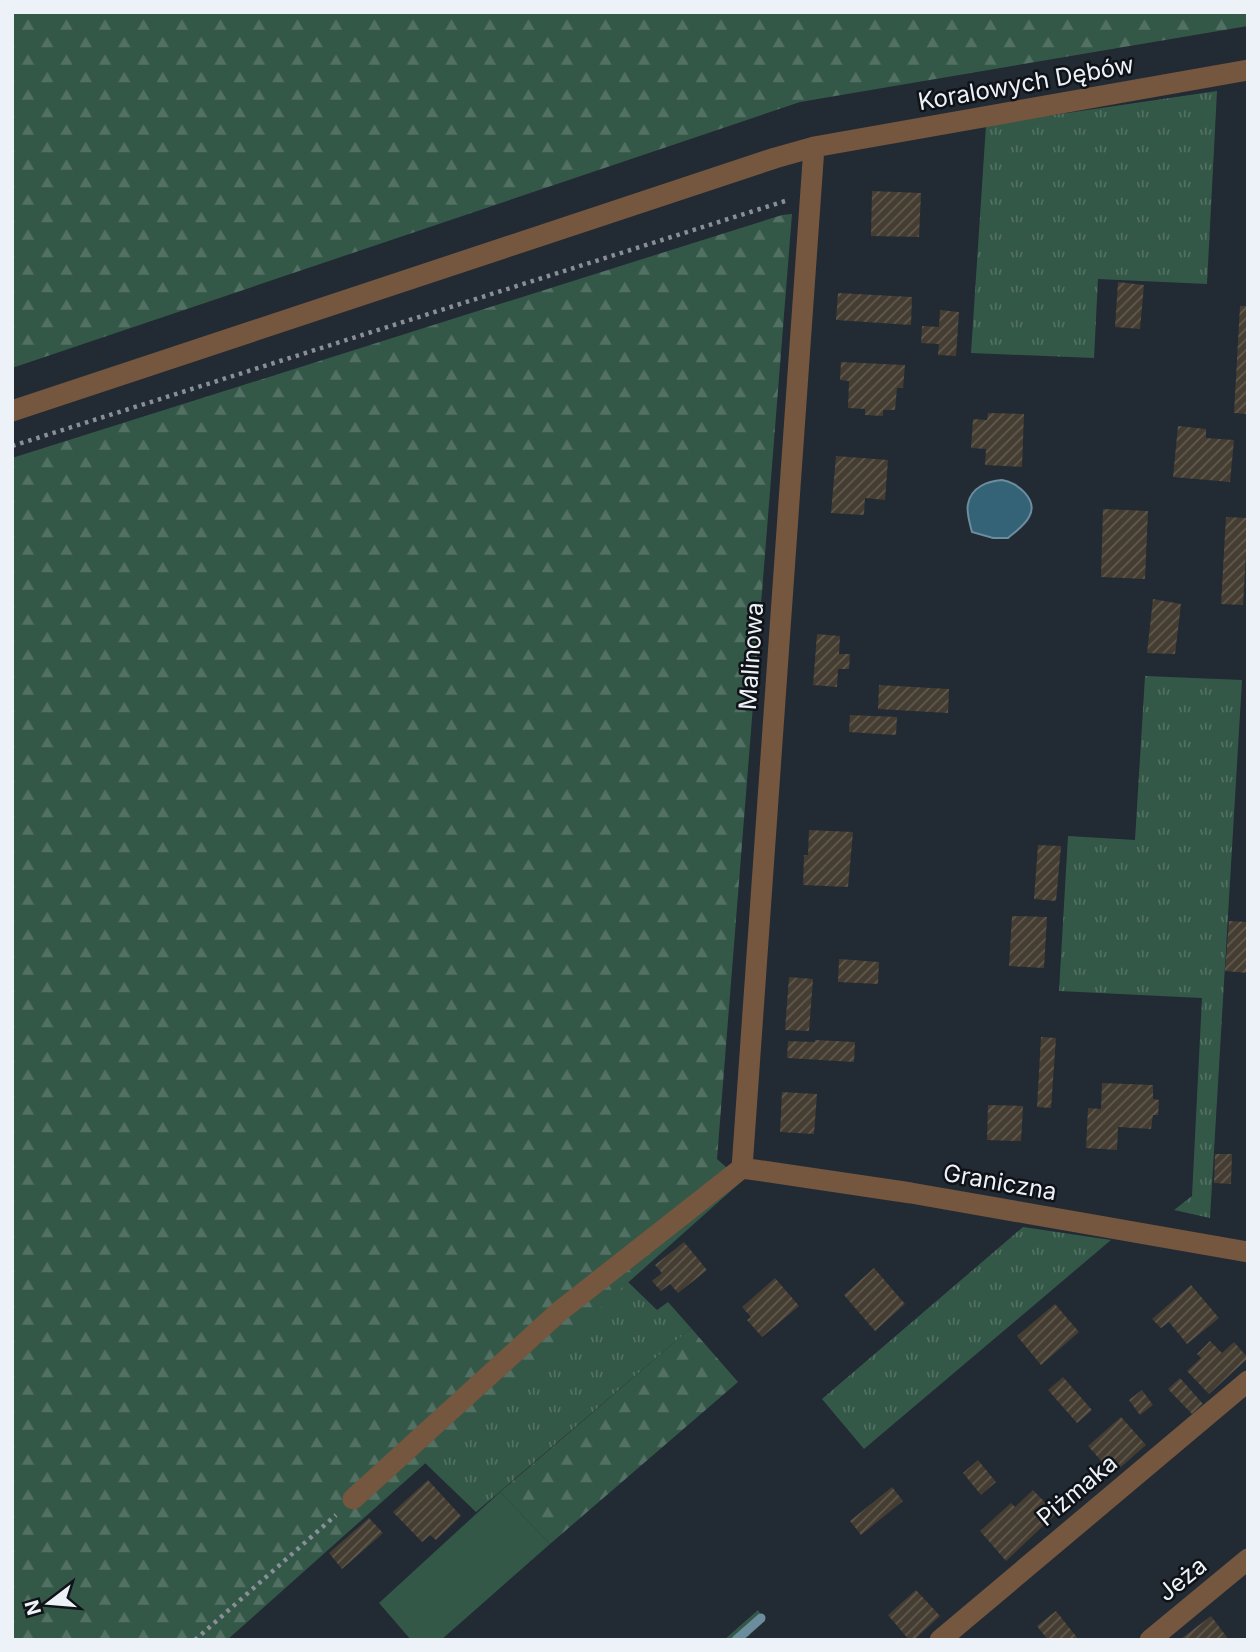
<svg xmlns="http://www.w3.org/2000/svg" width="1260" height="1652" font-family="Inter,sans-serif">
	<style>
		.grass { fill: url(#grass-tufts) }
		.forest { fill: url(#forest-firs) }
		.garden { fill: #345848 }
		.water { fill: #346276; stroke: #6c8d9d; stroke-width: 2 }
		.lines { fill: none; stroke-linecap: round; stroke-linejoin: round }
		.stream { stroke: #6c8d9d; stroke-width: 9 }
		.building { fill: url(#building-hatch) }
		.path { stroke: #898f98; stroke-width: 4.5; stroke-dasharray: 3.5 5; stroke-linecap: butt }
		.minor { stroke: #75563e; stroke-width: 21 }
		.labels { text-anchor: middle; dominant-baseline: central; stroke-width: 5; stroke-linejoin: round; paint-order: stroke }
		.street-label { font-size: 24px; fill: #edf2f9; stroke: #0f1217 }
	</style>
	<defs>
		<pattern id="grass-tufts" width="24" height="20" patternUnits="userSpaceOnUse" patternTransform="scale(1.75)"><rect width="24" height="20" fill="#345848"/><path d="M3 7l-1-3M5 7V3M7 7l1-3M15 17l-1-3M17 17v-4M19 17l1-3" fill="none" stroke="#527063"/></pattern>
		<pattern id="forest-firs" width="22" height="20" patternUnits="userSpaceOnUse" patternTransform="scale(1.75)"><rect width="22" height="20" fill="#345848"/><path d="M5 1l3.5 6h-7zM16 11l3.5 6h-7z" fill="#527063"/></pattern>
		<pattern id="building-hatch" width="6" height="6" patternUnits="userSpaceOnUse" patternTransform="scale(1.75)"><rect width="6" height="6" fill="#453d31"/><path d="M-1 1l2-2M0 6l6-6M5 7l2-2" fill="none" stroke="#605a50"/></pattern>
	</defs>
	<rect width="100%" height="100%" fill="#222a34"/>
	<path class="grass" d="M1217,91L1207,284L1098,279L1094,358L971,353L986,125Z
		M1145,676L1242,680L1210,1218L1174,1210L1192,1196L1202,998L1059,991L1068,836L1135,840Z
		M1023,1227L1111,1240L864,1449L822,1399Z
		M628,1282L657,1310L668,1302L691,1328L476,1512L425,1463Z
		M758,1610L765,1621L744,1640H724Z"/>
	<path class="forest" d="M12,12H1248V26L800,102L12,368Z
		M792,214L717,1159L742,1181L227,1640H12V458L782,215Z
		M691,1328L738,1382L550,1544L500,1492Z"/>
	<path class="garden" d="M500,1492L550,1544L441,1640H411L379,1603Z"/>
	<path class="water" d="M1002,480C1017,482 1039,500 1029,517C1025,525 1015,532 1008,538H993L972,532C970,524 966,512 968,504C971,487 988,481 1002,480Z"/>
	<g class="lines">
		<path class="stream" d="M736,1640L761,1618"/>
	</g>
	<path class="building" d="M872,191L921,193L919,237L871,236Z
		M1118,282L1144,285L1140,329L1115,327Z
		M838,293L912,297L911,325L836,320Z
		M1240,306H1248V414L1234,413Z
		M940,310L959,312L956,356L938,355L939,344L921,343L922,326L939,327Z
		M841,362L905,365L903,388H897L895,410H883V416L865,415V409L848,408L849,381L840,380Z
		M988,413L1024,414L1022,467L985,465L986,449L971,448L973,419L987,420Z
		M1178,426L1206,429V438L1234,440L1230,482L1173,477Z
		M836,456L888,460L885,500L865,498L864,515L831,513Z
		M1103,509L1148,511L1145,579L1101,577Z
		M1226,517L1248,518L1243,605L1221,604Z
		M1153,599L1181,604L1175,654L1147,653Z
		M817,634L840,636L839,654H850L849,669H838L837,687L813,685Z
		M879,685L949,689L948,713L878,709Z
		M850,715L897,717L896,735L849,732Z
		M809,830L853,832L848,887L803,885L804,855H808Z
		M1038,845L1061,846L1056,901L1034,899Z
		M1012,916L1047,917L1044,968L1009,966Z
		M1229,921L1248,922V973L1225,971Z
		M839,959L879,962L878,984L838,982Z
		M789,977L813,979L809,1031L785,1030Z
		M1041,1037L1056,1038L1051,1108L1037,1107Z
		M815,1040L855,1042L854,1062L787,1058L788,1041L815,1042Z
		M1102,1083L1153,1085V1099L1159,1100L1158,1115H1153L1151,1129L1118,1127L1117,1150L1086,1148L1088,1108L1101,1109Z
		M782,1092L817,1094L814,1134L780,1132Z
		M988,1105L1023,1106L1021,1141L987,1140Z
		M1215,1154H1232L1231,1184L1214,1183Z
		M684,1242L707,1270L678,1293L670,1284L661,1291L652,1281L662,1273L655,1265Z
		M874,1268L905,1304L875,1331L844,1295Z
		M775,1278L799,1306L762,1337L747,1320L751,1317L742,1307Z
		M1191,1285L1219,1318L1187,1344L1169,1322L1161,1328L1152,1319Z
		M1055,1304L1079,1332L1041,1365L1017,1336Z
		M1210,1341L1222,1353L1234,1342L1248,1358L1209,1394L1187,1371L1201,1358L1197,1354Z
		M1063,1377L1092,1410L1077,1423L1048,1390Z
		M1180,1378L1203,1404L1192,1414L1168,1389Z
		M1142,1390L1153,1405L1140,1415L1129,1400Z
		M1121,1417L1146,1445L1113,1474L1088,1446Z
		M978,1460L996,1482L981,1495L963,1473Z
		M428,1480L461,1516L436,1540L430,1535L422,1542L393,1512Z
		M892,1487L903,1501L861,1535L850,1521Z
		M1033,1490L1056,1514L1006,1561L980,1531L1011,1503L1015,1507Z
		M369,1518L383,1533L342,1569L329,1553Z
		M916,1590L940,1616L914,1640H909L888,1615Z
		M1056,1611L1079,1640H1048L1037,1626Z
		M1211,1616L1229,1640H1184L1182,1638Z"/>
	<g class="lines">
		<path class="path" d="M12,446L785,201
			M195,1640L336,1515"/>
		<path class="minor" d="M12,411L775,158L814,147L1248,70
			M742,1168L814,147
			M742,1168L911,1193L1248,1252
			M353,1499L560,1311L742,1168
			M940,1640L1248,1381
			M1150,1640L1248,1559"/>
	</g>
	<g class="labels">
		<g class="street-label">
			<text transform="translate(1026 83) rotate(-10)">Koralowych Dębów</text>
			<text transform="translate(751 656) rotate(-86)">Malinowa</text>
			<text transform="translate(1000 1182) rotate(10)">Graniczna</text>
			<text transform="translate(1077 1490) rotate(-40)">Piżmaka</text>
			<text transform="translate(1182 1579) rotate(-39)">Jeża</text>
		</g>
	</g>
	<rect width="1260" height="1652" fill="none" stroke="#edf2f9" stroke-width="28"/>
	<g transform="translate(49 1603) rotate(254)" stroke="#0f1217" stroke-width="5" paint-order="stroke">
	<path d="M0-5L12 26L0 18L-12 26Z" fill="#edf2f9"/>
	<text y="-10" font-size="19" font-weight="bold" text-anchor="middle" fill="#edf2f9">N</text>
	</g>
</svg>
